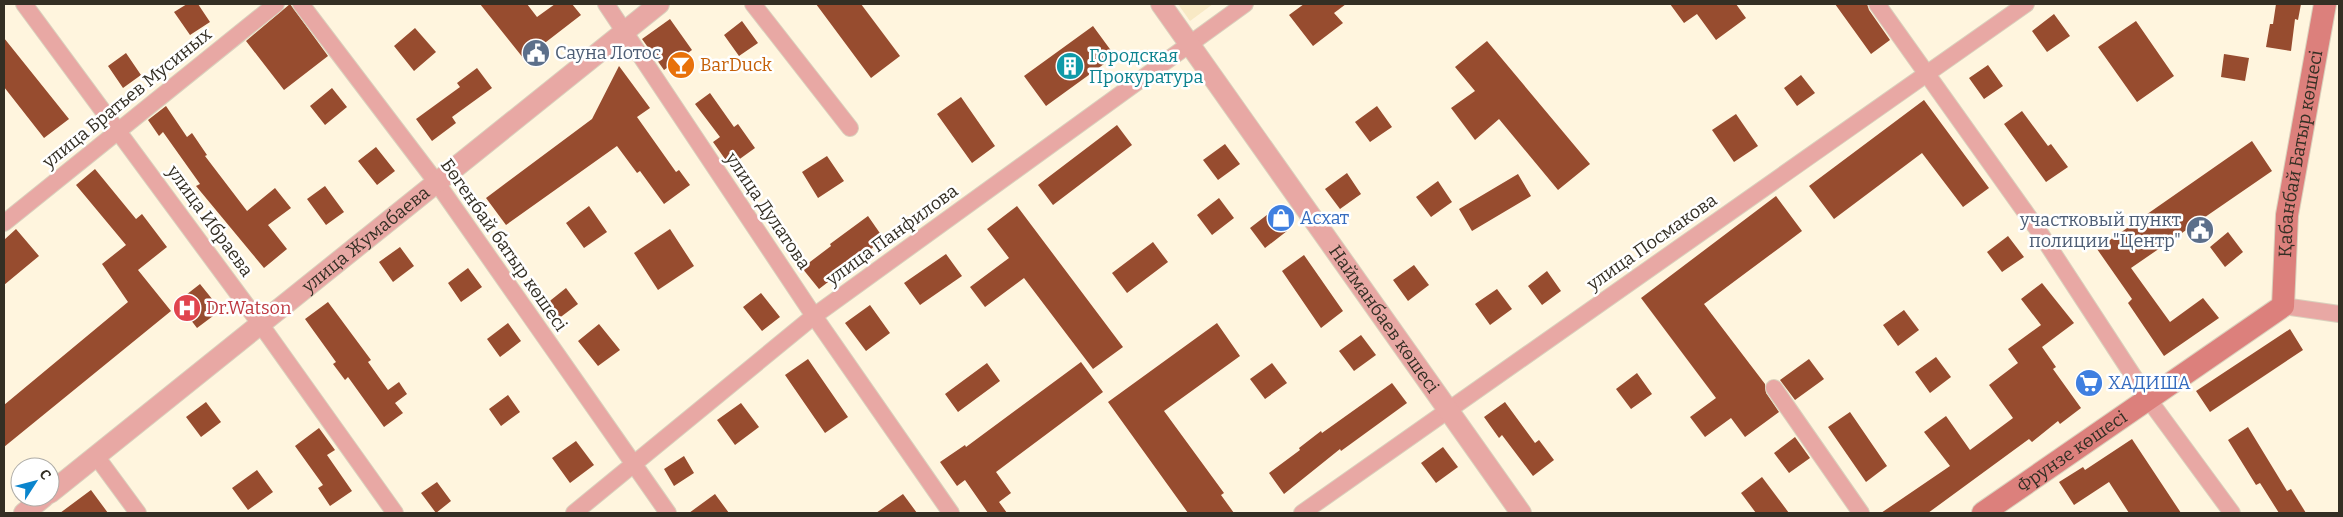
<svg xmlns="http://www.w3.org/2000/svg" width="2343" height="517" font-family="Bitter,serif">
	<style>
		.built { fill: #f8e9c5 }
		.building { fill: #974c2f }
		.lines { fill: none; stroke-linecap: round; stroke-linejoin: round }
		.minor-casing { stroke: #dad1bd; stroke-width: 18 }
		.tertiary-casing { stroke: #dad1bd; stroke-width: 22 }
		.secondary-casing { stroke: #dad1bd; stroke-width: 24 }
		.minor { stroke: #e8a8a4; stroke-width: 16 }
		.tertiary { stroke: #e8a8a4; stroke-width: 20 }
		.secondary { stroke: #dc807c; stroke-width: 22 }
		.labels { text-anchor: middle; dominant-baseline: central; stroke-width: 5; stroke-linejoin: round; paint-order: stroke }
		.service-label { font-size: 18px; fill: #4e5e75; stroke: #fff; text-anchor: start }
		.culture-label { font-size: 18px; fill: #0d838f; stroke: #fff; text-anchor: start }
		.food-label { font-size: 18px; fill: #c56008; stroke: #fff; text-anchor: start }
		.street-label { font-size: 18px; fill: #342f24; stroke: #fff }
		.shop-label { font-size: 18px; fill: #366cbe; stroke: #fff; text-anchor: start }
		.health-label { font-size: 18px; fill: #be3a42; stroke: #fff; text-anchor: start }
	</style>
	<rect width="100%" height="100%" fill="#fff5de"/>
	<path class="built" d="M1178,4H1213L1190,21Z"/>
	<path class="building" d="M187,4H198L210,22L190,35L174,12Z
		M290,4L328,56L284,90L246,41Z
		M480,4H527L537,17L555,4H572L581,15L524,59Z
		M816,4H861L900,56L871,78Z
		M1304,4H1346L1334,13L1343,23L1313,46L1289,15Z
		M1670,4H1736L1746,18L1716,40L1697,14L1684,23Z
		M1835,4H1867L1869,10L1890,40L1871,54Z
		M2276,4H2301L2298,20L2295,19L2291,51L2266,47L2270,24H2273Z
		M2054,14L2070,36L2047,52L2032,31Z
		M670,19L692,50L664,70L642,39Z
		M742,21L758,43L739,56L724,35Z
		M2136,21L2174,76L2137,102L2098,47Z
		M1093,26L1115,56L1046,106L1024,76Z
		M415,28L436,52L414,71L394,46Z
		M4,38L69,119L44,138L4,87Z
		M1487,41L1590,164L1558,190L1499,119L1475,140L1451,108L1475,91L1455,67Z
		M126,53L141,75L123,88L108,66Z
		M2224,54L2249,58L2245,81L2221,77Z
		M1988,65L2003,86L1984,99L1969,78Z
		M619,66L650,108L637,117L676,172L679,170L690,185L664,204L640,171L637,173L617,146L506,225L486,198L592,119Z
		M477,68L492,88L452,117L456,123L432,141L416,119L460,87L457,83Z
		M1801,75L1815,93L1797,106L1784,88Z
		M332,88L347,107L325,125L310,106Z
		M710,93L734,127L738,124L755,148L730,166L713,142L720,137L695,104Z
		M961,97L995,146L972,163L937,114Z
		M1924,100L1989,188L1963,207L1922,153L1834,219L1809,186Z
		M166,106L187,137L192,133L207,155L205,156L247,211L275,188L291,208L268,225L287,249L264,268L196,186L200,184L163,132L159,136L148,120Z
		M1377,106L1392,127L1370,142L1355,122Z
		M2022,111L2048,146L2051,144L2068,167L2046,182L2004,124Z
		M1736,114L1758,146L1734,162L1712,130Z
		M1117,125L1132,145L1053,205L1038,185Z
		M2252,141L2272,171L2131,268L2170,322L2203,298L2219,318L2164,356L2128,303L2132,299L2097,249Z
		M1225,144L1240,164L1218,180L1203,160Z
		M376,147L395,171L377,185L358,161Z
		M827,156L844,181L818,198L802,172Z
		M95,169L136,219L142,214L167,247L138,270L171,311L4,447V405L128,302L102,264L126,245L76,185Z
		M1347,173L1361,194L1340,209L1325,189Z
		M1518,174L1531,196L1472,231L1459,209Z
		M1438,181L1452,202L1431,217L1416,197Z
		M325,186L344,212L326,225L307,199Z
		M1776,196L1802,231L1704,304L1765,384L1766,393L1779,412L1745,437L1731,418L1705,437L1690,417L1716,398L1641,298Z
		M1219,198L1234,218L1212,235L1197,215Z
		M589,206L607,232L584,248L566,223Z
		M1017,206L1123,347L1093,369L1024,278L985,307L970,287L1009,258L987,229Z
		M1272,211L1287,231L1265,248L1250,228Z
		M868,216L884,239L819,289L802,268L831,246L830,244Z
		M16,229L39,256L4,285V240Z
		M670,229L694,266L658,290L634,253Z
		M2228,232L2243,252L2225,267L2210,247Z
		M2008,236L2024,257L2002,272L1987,252Z
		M1153,242L1168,262L1127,293L1112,273Z
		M400,247L414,266L393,282L379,262Z
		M946,254L962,276L920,305L904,283Z
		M1304,255L1343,311L1321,328L1282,271Z
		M1414,265L1429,285L1408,301L1393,280Z
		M468,268L482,287L461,302L448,283Z
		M1547,271L1561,291L1542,305L1528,286Z
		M2042,283L2074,323L2042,347L2056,367L2053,369L2081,408L2060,424L2058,421L2032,442L2029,439L1928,513H1881L1950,466L1924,432L1946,416L1970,450L2013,418L1989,385L2018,363L2008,349L2041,325L2021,299Z
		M200,284L221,310L197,328L177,302Z
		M566,288L578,304L558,319L546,304Z
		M1497,289L1512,309L1490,325L1475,304Z
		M761,293L780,317L762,331L743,307Z
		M328,302L371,360L368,362L388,390L399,382L407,394L395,403L403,413L384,427L348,377L345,380L333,364L336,362L305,319Z
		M870,305L890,333L866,351L845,323Z
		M1904,310L1919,330L1898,346L1883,325Z
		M508,323L521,341L500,357L487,339Z
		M1217,323L1240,356L1164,411L1224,493L1221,495L1234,513H1188L1108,402Z
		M599,324L620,350L598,366L578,341Z
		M2290,329L2303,350L2210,412L2196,391Z
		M1361,335L1376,355L1354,371L1339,351Z
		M1936,357L1951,377L1930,393L1915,372Z
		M808,359L848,417L825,433L785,375Z
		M1809,359L1824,379L1795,400L1780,380Z
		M1081,362L1103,392L996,472L1011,493L999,502L1007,513H988L965,480L957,486L940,462L965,445L966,447Z
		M987,363L1000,381L958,412L945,394Z
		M1272,363L1287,383L1265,399L1250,379Z
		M1637,373L1652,394L1631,409L1616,389Z
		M1392,383L1407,403L1341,451L1340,449L1284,494L1269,473L1300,450L1299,448L1321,431L1322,433Z
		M508,395L520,412L501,426L489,409Z
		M206,402L221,422L201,437L186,417Z
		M1505,402L1535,443L1539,440L1554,460L1533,476L1502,435L1499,438L1484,417Z
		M741,403L759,427L735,445L717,420Z
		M1850,412L1887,466L1866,482L1828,427Z
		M2248,427L2287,491L2291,489L2306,513H2279L2260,483L2256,485L2228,440Z
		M319,428L335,450L327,455L352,491L330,506L318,488L323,485L295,446Z
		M1795,437L1810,458L1789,473L1774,453Z
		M2132,439L2181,513H2129L2109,482L2074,505L2059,482L2083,467L2085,470Z
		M576,441L594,465L570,483L552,458Z
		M1443,447L1458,467L1436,483L1421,463Z
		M684,456L694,473L674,486L664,469Z
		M257,470L273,492L248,510L232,488Z
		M1762,477L1789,513H1756L1741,493Z
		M437,482L451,501L436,513L421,493Z
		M91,490L108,513H60Z
		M715,494L729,513H689Z
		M903,494L917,513H876Z"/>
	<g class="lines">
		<defs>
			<path id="minor" d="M24,4L261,325L395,513
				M301,4L437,183L668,513
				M606,4L814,316L951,513
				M753,4L850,128
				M1877,4L2038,230L2149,400L2232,513
				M4,223L276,4
				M2283,306L2339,314
				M1774,388L1861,513
				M96,456L138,513
				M574,513L814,316L1245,4
				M1302,513L2026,4"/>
			<g id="tertiary">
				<path id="s1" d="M1161,4L1521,513"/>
				<path id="s2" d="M50,493L659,4"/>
				<path d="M24,513L44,497"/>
			</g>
			<g id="secondary">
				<path id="s3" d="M1983,513L2283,306L2287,215L2325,4"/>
			</g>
		</defs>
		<use href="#minor" class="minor-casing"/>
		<use href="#tertiary" class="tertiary-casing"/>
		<use href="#secondary" class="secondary-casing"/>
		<use href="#minor" class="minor"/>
		<use href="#tertiary" class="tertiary"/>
		<use href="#secondary" class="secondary"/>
	</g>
	<defs>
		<symbol id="civic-disc" viewBox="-11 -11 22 22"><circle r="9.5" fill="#5c6f8a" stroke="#fff"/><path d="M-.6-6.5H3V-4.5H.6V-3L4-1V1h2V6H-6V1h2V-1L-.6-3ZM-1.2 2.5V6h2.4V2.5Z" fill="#fff"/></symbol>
		<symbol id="bar-disc" viewBox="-11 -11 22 22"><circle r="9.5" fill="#e8710a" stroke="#fff"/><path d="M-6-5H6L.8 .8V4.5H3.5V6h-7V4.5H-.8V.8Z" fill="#fff"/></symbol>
		<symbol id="building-disc" viewBox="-11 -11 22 22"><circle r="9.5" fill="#0f9aa8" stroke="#fff"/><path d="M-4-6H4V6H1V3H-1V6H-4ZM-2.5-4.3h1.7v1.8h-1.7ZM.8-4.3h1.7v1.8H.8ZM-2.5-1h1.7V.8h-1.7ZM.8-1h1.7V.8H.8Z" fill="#fff"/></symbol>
		<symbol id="shop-disc" viewBox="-11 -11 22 22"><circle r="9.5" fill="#3f7fe0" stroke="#fff"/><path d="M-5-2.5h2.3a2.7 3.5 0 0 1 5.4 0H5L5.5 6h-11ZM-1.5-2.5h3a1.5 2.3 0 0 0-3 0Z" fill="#fff"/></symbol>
		<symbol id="hospital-disc" viewBox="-11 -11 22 22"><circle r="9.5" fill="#e0444e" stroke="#fff"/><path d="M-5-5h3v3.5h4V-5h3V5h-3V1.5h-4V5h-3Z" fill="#fff"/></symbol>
		<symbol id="supermarket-disc" viewBox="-11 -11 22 22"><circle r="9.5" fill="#3f7fe0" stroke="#fff"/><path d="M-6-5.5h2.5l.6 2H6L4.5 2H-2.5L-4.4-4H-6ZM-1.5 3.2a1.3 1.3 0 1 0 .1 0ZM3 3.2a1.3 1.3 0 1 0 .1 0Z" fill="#fff"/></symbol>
	</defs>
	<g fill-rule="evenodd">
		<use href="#civic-disc" x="520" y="37" width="32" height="32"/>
		<use href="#bar-disc" x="665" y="49" width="32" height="32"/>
		<use href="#building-disc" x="1054" y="50" width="32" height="32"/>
		<use href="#shop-disc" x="1265" y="202" width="32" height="32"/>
		<use href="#civic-disc" x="2184" y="214" width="32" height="32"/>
		<use href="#hospital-disc" x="171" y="292" width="32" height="32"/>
		<use href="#supermarket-disc" x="2073" y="367" width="32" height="32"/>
	</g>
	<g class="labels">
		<g class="service-label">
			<text x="555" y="53">Сауна Лотос</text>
			<text x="2181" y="220" text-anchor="end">участковый пункт<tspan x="2181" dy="21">полиции "Центр"</tspan></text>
		</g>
		<g class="culture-label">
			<text x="1089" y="56">Городская<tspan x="1089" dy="21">Прокуратура</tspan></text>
		</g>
		<g class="food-label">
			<text x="700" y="65">BarDuck</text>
		</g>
		<g class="street-label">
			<text transform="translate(127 98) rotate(-39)">улица Братьев Мусиных</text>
			<text stroke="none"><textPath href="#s3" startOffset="518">Қабанбай Батыр көшесі</textPath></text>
			<text transform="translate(768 211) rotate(56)">улица Дулатова</text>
			<text transform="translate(210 221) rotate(54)">улица Ибраева</text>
			<text transform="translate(892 235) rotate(-36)">улица Панфилова</text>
			<text stroke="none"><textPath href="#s2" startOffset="405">улица Жумабаева</textPath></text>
			<text transform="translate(1652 242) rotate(-35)">улица Посмакова</text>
			<text transform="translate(504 245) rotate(55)">Бөгенбай батыр көшесі</text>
			<text stroke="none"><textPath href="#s1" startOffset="386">Найманбаев көшесі</textPath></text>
			<text stroke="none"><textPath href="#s3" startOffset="108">Фрунзе көшесі</textPath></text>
		</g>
		<g class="shop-label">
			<text x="1300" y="218">Асхат</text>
			<text x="2108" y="383">ХАДИША</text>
		</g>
		<g class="health-label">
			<text x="206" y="308">Dr.Watson</text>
		</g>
	</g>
	<rect width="2343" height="517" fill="none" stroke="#342f24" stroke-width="10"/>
	<g transform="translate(35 482) rotate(54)"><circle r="24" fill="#ffffff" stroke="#aeaca7"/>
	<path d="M0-4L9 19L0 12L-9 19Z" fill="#0a85cd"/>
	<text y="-8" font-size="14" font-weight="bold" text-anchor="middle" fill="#342f24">С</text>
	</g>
</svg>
